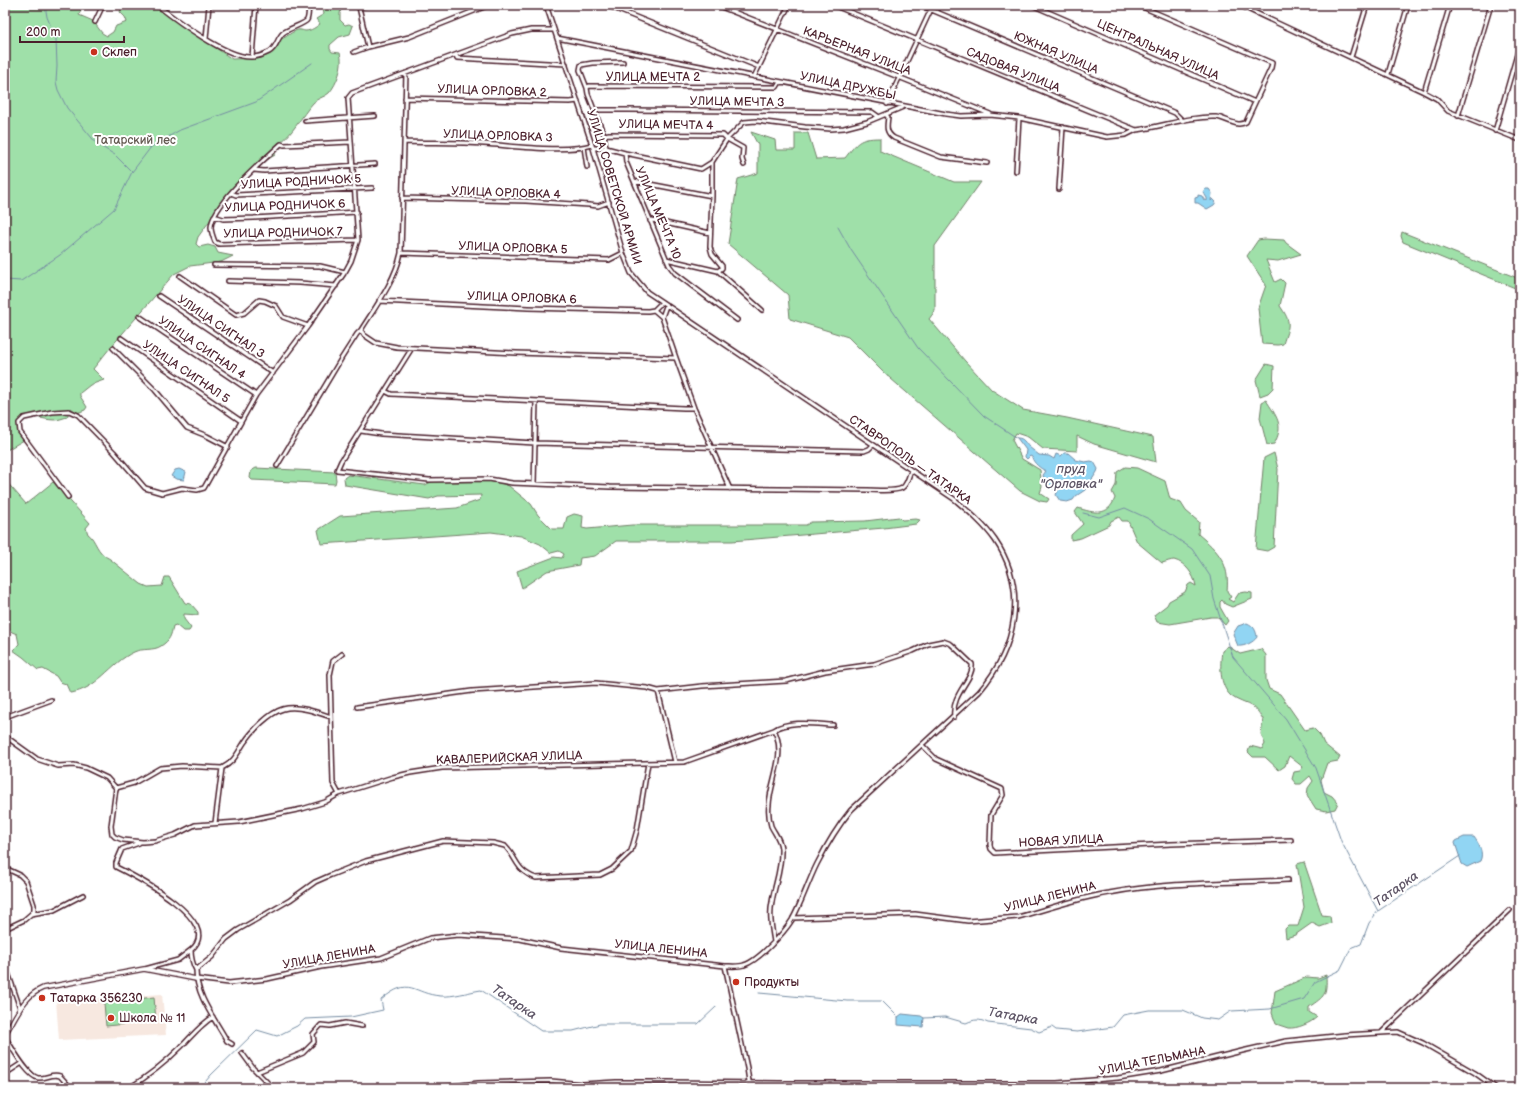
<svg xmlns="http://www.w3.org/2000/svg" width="1525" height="1093" font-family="'Balsamiq Sans',sans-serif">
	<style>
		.built { fill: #f7e8e0 }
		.green { fill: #9fe0a9; stroke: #74806a }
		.water { fill: #91d5f3; stroke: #758ca3 }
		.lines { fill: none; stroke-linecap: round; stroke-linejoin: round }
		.stream { stroke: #758ca3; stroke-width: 1 }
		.minor-casing { stroke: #4a1f2b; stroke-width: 6 }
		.tertiary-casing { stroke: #4a1f2b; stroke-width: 6 }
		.minor { stroke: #fff; stroke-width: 3 }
		.tertiary { stroke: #fff; stroke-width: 3.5 }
		.poi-dot { fill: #c8321e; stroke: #fff; stroke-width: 1.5 }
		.labels { text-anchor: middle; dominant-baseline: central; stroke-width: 4; stroke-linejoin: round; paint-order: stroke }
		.street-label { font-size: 12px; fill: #4a1f2b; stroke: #fff }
		.poi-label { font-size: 12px; fill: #4a1f2b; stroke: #fff; text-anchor: start }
		.park-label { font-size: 12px; fill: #645951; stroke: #fff }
		.water-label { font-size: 13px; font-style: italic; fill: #5f5667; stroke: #fff }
	</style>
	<rect width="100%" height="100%" fill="#fff"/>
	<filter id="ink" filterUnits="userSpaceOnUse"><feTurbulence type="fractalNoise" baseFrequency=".025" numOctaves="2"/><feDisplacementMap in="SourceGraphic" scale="8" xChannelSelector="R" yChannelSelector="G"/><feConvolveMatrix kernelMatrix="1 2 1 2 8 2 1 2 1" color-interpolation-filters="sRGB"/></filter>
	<g filter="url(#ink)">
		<path class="built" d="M162,994L166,1035L59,1040L56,1001Z"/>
		<path class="green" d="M5,5H83L79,15L93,21L102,33L107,36L113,32L116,26L127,22L125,17L120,12L122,5H154L232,59L262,58L275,49L281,39C287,37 290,33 295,31C299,29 301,30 305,31C311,31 316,27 320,24L316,19L324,14L322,5H339L341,8L340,14V20L345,25L349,24L353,26L350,34L339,37L330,45V49L332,52L340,53C344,65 337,84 329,93C325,97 317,98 313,103C301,116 293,135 277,145L275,155L255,167L227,194L211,219L198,237L196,244L199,247L208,245L215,247L218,253L233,256L221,262L190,266L174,274L110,348L93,369L104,380L90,385L80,393V396L87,407L85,410L77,413L71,408L67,417C63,418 59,420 54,420C43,420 30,413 19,420C17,427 20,434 24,440L5,451Z
			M751,132L775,140L776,150H795V133H808L816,159L845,158C857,143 858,138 880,138V151L954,182H981L935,246V311L929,319L965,361L992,390L1023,410L1067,418L1153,437L1156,462L1094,444L1077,436V451L1043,449L1028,437L1016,433L1012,440L1022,459L1040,470L1042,487L1040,493L1049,499L1047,502L1040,501L1020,491L883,372L848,337L790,319L788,295L728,244L738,179L758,173V145Z
			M1402,232L1520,279V290L1403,242L1401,236Z
			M1264,239L1284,240L1286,243L1301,254L1278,261L1266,260L1275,282L1281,279L1285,283L1280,306C1292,323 1289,325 1283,344L1278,345L1262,344L1258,308L1266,285L1247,256L1258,240Z
			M1266,364L1274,366L1273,388L1268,393L1260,396L1256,380Z
			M1266,400C1276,416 1285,425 1274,444L1267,445L1260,418L1262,402Z
			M1274,453L1278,469L1274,547L1267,551L1256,549L1264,458Z
			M1125,467L1137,468L1165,481L1170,499L1181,503L1186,511L1199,522L1198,534C1218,551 1230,563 1227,591L1231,597L1228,599L1233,602L1239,593L1246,592L1252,593V599L1232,607L1225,604L1222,600L1220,602V607L1228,621L1225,625L1218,617H1211L1170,624L1157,622L1154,615L1167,605L1169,601L1185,592L1188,585L1191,583L1196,586C1194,575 1186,563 1174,560C1171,560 1166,562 1162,563L1137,542L1128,521H1122L1119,517L1111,521L1109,525L1081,538L1071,540V535L1083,524L1075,512L1078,508C1094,513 1108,517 1115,498L1112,492L1116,485L1117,472Z
			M256,468L335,472L336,480L335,484L252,480L250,478L251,471Z
			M348,475L425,485L433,481L475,480L498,482L509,486L531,504L538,515L552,529H564L567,517L574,514L583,516L582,528L587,529L632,525H806L811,522L865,521L899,517L902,520L916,519L920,520L916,524L884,528L732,541H616L595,556L580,558L579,565L547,571L522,588L517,571L554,557L562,558L564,554L559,551L551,553L540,544L521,536L491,532L321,544L318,530L340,516L457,508L480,500L481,495L438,496L429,499L345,485L344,478Z
			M5,480L26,504L53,482L90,523L86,528L88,534C96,539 96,553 110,559L141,584L148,587L162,586L165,577H169L185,603L191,604L198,612V615L184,614V619L191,628L189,631H183L176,625L173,626C171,636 170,640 161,646C154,651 142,648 134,652C110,663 97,690 70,693L66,684L60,682L56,676L43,669L38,670L23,657L13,650L19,644L17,634L12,632L5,625V610L8,606L5,600Z
			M1228,646L1240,654L1261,649L1266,655V680L1269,689L1280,694L1305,730L1313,728L1320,735L1324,744L1340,757L1338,761L1327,763L1321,780L1324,792L1332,796L1338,803L1335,809L1326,811L1316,809L1307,795L1308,788L1313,781L1310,776L1301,784H1296L1292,779L1294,772L1300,771L1303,767L1289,756L1285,766L1279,770L1265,757H1253L1248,752L1250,746L1262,749L1265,744L1261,734L1263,719C1260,715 1257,709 1253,707C1246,703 1237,701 1231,696C1219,685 1220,665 1222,651Z
			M1304,862L1322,915L1330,916L1331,923L1320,927L1312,923L1295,935L1286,938L1285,929L1288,926H1298L1304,907L1297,864Z
			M1326,975C1327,995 1325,996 1309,1007V1012L1317,1017C1311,1023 1297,1029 1288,1028C1284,1027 1280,1025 1276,1024L1272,1013L1275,991L1307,977L1318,978Z
			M154,997L156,1021L106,1026L104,1003Z"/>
		<path class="water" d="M1205,189H1209L1212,193L1211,201L1213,199L1216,202L1214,205L1207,209L1198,203H1195V198L1198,197V195L1202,196L1204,200L1207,201V198L1203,192Z
			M1017,438C1024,438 1025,443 1029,447C1032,450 1036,452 1039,455L1049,456L1054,459L1056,454L1061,456L1064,453H1068L1076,460L1085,462L1091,461L1094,462L1098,469L1097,472L1085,490L1076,496L1073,500L1067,502L1060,501L1056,495L1058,490L1051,488L1047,482L1045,483L1043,475L1046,471C1041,469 1033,463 1032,457L1030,456L1027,459L1025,457L1026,450Z
			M179,469L186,472L184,480L176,479L171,476L175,470Z
			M1247,623C1254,626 1256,630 1257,637C1254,642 1244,647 1238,646L1233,634L1238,626Z
			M1464,837H1474C1479,844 1484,853 1480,861L1467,867L1462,864L1455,843L1456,841Z
			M902,1014L921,1016L924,1018L923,1027L898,1025V1017Z"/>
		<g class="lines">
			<path class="stream" d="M132,172L151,147L180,130L256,102L312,63
				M838,227L851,250L918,348L984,416L1017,438
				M5,280L21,281L60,255L114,209L132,172L115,155L97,144L67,108L58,90L56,82L57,66L56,39L47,17L45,5
				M1083,513L1099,517L1125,508L1149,519L1192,549L1210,576L1214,599L1233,657L1286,719L1316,768L1341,841L1378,911
				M759,993L847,1001H882L898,1017
				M924,1018L945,1017L966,1023C975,1019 979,1019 988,1023L1031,1028L1039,1032L1052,1027L1056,1030L1077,1032L1113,1027L1123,1015L1149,1010H1183L1202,1018L1218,1020L1231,1011L1270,1009L1304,999L1315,982L1340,970L1351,948L1361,944L1369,923L1378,911L1460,856
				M200,1088L211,1075L257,1030L277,1036L297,1026L305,1019L351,1017L383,1010L381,1000C411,975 412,994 441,996C453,997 468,992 481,990L541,1031H573L600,1024H698L716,1007"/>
			<defs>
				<path id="minor" d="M157,5C176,20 228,59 252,57C257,57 265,54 269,52C277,48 277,38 283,33C289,28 305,24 307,20C309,16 308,10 309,5
					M359,5V7L367,5
					M606,5L759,67
					M716,5L901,78L990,114
					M833,5L1136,130C1162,127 1189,116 1216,117C1226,118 1237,128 1246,122L1271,68L1272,63L1138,5
					M920,5L1175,113L1183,121
					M1032,5L1255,102
					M1239,5L1424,92L1437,99L1448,111L1520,140
					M359,7L368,47
					M95,22L103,5
					M557,38L946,114L961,116L990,115L1019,118L1107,137L1126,135L1136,130
					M206,39L209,5
					M354,52L368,47L409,37L489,5
					M456,55L457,58L566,64
					M252,57L256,5
					M1351,57L1367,5
					M1388,74L1408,5
					M754,77L789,5
					M587,88L580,70L581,65L593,63L623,62
					M1424,92L1450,5
					M405,98L570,102L578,101
					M887,104L933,5
					M594,111L599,110H628L872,112L879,117
					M886,115L888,117C887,126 885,132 894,138L941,157L987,163
					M1458,116L1491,5
					M305,121L375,116
					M1495,131L1520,44
					M604,135L609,134L723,135L727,139L743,148L742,159L744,165
					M351,142L284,145L281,144C264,160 213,203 211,227C211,232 213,237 215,242L219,244L358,240
					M404,142C431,143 458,142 484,144C515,146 564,153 592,145
					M584,147L587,167
					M593,148H606L625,153L701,169L712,162L727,139L744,122L756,121L805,127L831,129L844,128L867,122L903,107
					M606,148L604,135L588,94L587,88L589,86L773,87H777L780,82
					M625,153L626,162L669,265L675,273L737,320
					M712,162V196L710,247L712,254L722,266V268L718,271
					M254,170L264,171L375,164
					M1016,171L1019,118
					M634,181L712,196
					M1059,189L1063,127
					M231,193L236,195L372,188
					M402,198L526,201L589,205L598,206L609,202
					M214,216L223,219L254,218L357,212
					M650,221L652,220L710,233
					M401,253L609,260L623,253
					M666,259L718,271
					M214,265L320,266L345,272
					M718,271L762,310
					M180,276L236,315L244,313L259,300L265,301L276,306L283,317L308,326
					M228,281L300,283L336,286
					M159,296L273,373
					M379,301L528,308L648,311L654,310L662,302
					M666,306L662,317L676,358L694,408L730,489
					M654,310L662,317
					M139,316L256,395
					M361,330L364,335L376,343L397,347L516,353L676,358
					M121,338L241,421
					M113,348L155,390L187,428L207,436L228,447
					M412,348L341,461L337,470L429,480L489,479L512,483L610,487L868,490C876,490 895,492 902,488C907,485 909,476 911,470
					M385,391L391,394L684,408H694
					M361,431L381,434L535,443L864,451L869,449L873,445
					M277,466L341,359L357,334L361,330C376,306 395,281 401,253L406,73
					M534,484L536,401
					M68,497L20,432L19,423L24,418L52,412L69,411L78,415L114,452L145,488L162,493L182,488L197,490L204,488L256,395L308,326L345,272L351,261L358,240L348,98L352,93L512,34L531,30H554
					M658,691L675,762
					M357,707L472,691L596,683L647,688L658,691L702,686L786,681L825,671L874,664L913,651L928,644L943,641L951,644L972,664C974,680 951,693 954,717
					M5,717L51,700
					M774,730C789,720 815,724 833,725
					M5,736L37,759L58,766L74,765L86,768L107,778L116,788L111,826L112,834L115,837L123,840L143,842L155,841L175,835L195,825L239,822L302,809L325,802L339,794L393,777L410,773L442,768L684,762L774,730C787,754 770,781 769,805C768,812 769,819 771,826C775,834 780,839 781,848C782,869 775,883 772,902C769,916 772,929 774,942
					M922,745L936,759L1002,789L1003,795L991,815L990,845L991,849L995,853L1171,844L1291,840
					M116,788L134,783L160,768L182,766L222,768C234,762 237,754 244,743C252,731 269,713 283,709C298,705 317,712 331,717
					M339,794L333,783L330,675L333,661L342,654
					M215,823L222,768
					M139,843L122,849L116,863V867C136,877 225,922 191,950C191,958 192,963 196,970
					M5,868L20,875L26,881L34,905V910L31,914
					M793,918L915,914L968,921L1018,917C1048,909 1078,898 1109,893C1168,882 1228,883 1288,880
					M5,929L24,920L31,914L54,910L83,895
					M5,964L20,1008
					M725,966L747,1068L750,1088
					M145,969L178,960L191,950
					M196,979L229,983L267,979L321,967L381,958L430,938L458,935L520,939L561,948L725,966C731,966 738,967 744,965C758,961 784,933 792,920C802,902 808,882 817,864C827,844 838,826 851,810L979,692C1016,649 1029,590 995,540C984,524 968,511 954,499L662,302L647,292L636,279L631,273L623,253L593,148L546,5
					M1382,1032L1510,910
					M5,1037C12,1047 27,1076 38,1078C46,1079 52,1073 60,1076L71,1088
					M232,1044L227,1041C215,1019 196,996 196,970L212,957L226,939L238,930L290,900L315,882L331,875L366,861L443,841L493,843L505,846C518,859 515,870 536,878L600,875L612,869L631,851L637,830L648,763
					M242,1053L253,1068L273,1088
					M257,1072L303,1053L314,1042L313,1034L321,1025L330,1026L345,1023L362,1026
					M5,1074L22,1063
					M1097,1081L1098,1088
					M129,1088C147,1077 165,1063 181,1047C191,1037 200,1025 213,1017
					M435,1088L478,1083L551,1081L583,1084L616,1082H666L779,1083H1057L1118,1078L1161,1071L1242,1051L1286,1041L1345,1035L1398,1032L1423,1043L1475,1073L1496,1088"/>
				<path id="tertiary" d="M5,1034C17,1016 22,997 43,988L144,969L196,979"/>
			</defs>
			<use href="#minor" class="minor-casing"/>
			<use href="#tertiary" class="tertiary-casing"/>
			<use href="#minor" class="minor"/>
			<use href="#tertiary" class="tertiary"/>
		</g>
	</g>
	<g class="poi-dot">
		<circle cx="94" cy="52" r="4"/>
		<circle cx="736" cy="982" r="4"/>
		<circle cx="42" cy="998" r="4"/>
		<circle cx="111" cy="1018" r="4"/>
	</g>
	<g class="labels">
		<g class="street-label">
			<text transform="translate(1158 50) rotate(24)">ЦЕНТРАЛЬНАЯ УЛИЦА</text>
			<text transform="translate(857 51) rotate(21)">КАРЬЕРНАЯ УЛИЦА</text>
			<text transform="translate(1056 53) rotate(23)">ЮЖНАЯ УЛИЦА</text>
			<text transform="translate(1013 70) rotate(22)">САДОВАЯ УЛИЦА</text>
			<text x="653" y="77">УЛИЦА МЕЧТА 2</text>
			<text transform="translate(848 86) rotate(12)">УЛИЦА ДРУЖБЫ</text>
			<text transform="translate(492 91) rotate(2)">УЛИЦА ОРЛОВКА 2</text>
			<text transform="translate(737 102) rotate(1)">УЛИЦА МЕЧТА 3</text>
			<text transform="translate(666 125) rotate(1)">УЛИЦА МЕЧТА 4</text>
			<text transform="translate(498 136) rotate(2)">УЛИЦА ОРЛОВКА 3</text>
			<text transform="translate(301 182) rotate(-3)">УЛИЦА РОДНИЧОК 5</text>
			<text transform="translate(614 187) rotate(73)">УЛИЦА СОВЕТСКОЙ АРМИИ</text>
			<text transform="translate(506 193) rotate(2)">УЛИЦА ОРЛОВКА 4</text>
			<text transform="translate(285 206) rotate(-2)">УЛИЦА РОДНИЧОК 6</text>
			<text transform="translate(658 213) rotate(67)">УЛИЦА МЕЧТА 10</text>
			<text transform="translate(283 233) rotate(-1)">УЛИЦА РОДНИЧОК 7</text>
			<text transform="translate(513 248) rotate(2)">УЛИЦА ОРЛОВКА 5</text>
			<text transform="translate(522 298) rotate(2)">УЛИЦА ОРЛОВКА 6</text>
			<text transform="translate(221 327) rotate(34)">УЛИЦА СИГНАЛ 3</text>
			<text transform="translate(202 348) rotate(34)">УЛИЦА СИГНАЛ 4</text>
			<text transform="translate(186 372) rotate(34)">УЛИЦА СИГНАЛ 5</text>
			<text transform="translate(910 460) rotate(35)">СТАВРОПОЛЬ — ТАТАРКА</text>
			<text transform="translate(509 758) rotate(-2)">КАВАЛЕРИЙСКАЯ УЛИЦА</text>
			<text transform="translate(1061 841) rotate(-3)">НОВАЯ УЛИЦА</text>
			<text transform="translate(1050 897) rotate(-14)">УЛИЦА ЛЕНИНА</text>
			<text transform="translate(661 949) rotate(6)">УЛИЦА ЛЕНИНА</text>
			<text transform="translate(329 957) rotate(-10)">УЛИЦА ЛЕНИНА</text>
			<text transform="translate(1152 1061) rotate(-11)">УЛИЦА ТЕЛЬМАНА</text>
		</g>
		<g class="poi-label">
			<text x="102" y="52">Склеп</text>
			<text x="744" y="982">Продукты</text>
			<text x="50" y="998">Татарка 356230</text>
			<text x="119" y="1018">Школа № 11</text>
		</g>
		<g class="park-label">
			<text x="135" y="140">Татарский лес</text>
		</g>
		<g class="water-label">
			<text x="1071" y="469">пруд<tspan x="1071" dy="15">"Орловка"</tspan></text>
			<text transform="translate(1396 889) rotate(-35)">Татарка</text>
			<text transform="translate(514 1002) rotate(34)">Татарка</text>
			<text transform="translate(1013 1016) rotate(10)">Татарка</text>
		</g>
	</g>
	<rect width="1525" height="1093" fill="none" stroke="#fff" stroke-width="20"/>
	<rect x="10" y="10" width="1505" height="1073" fill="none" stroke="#4a1f2b" stroke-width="1.5" filter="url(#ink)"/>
	<path d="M20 36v6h104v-6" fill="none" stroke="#4a1f2b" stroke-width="2"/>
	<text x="26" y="36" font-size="12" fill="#4a1f2b" stroke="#ffffff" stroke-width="3" paint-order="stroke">200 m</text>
</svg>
